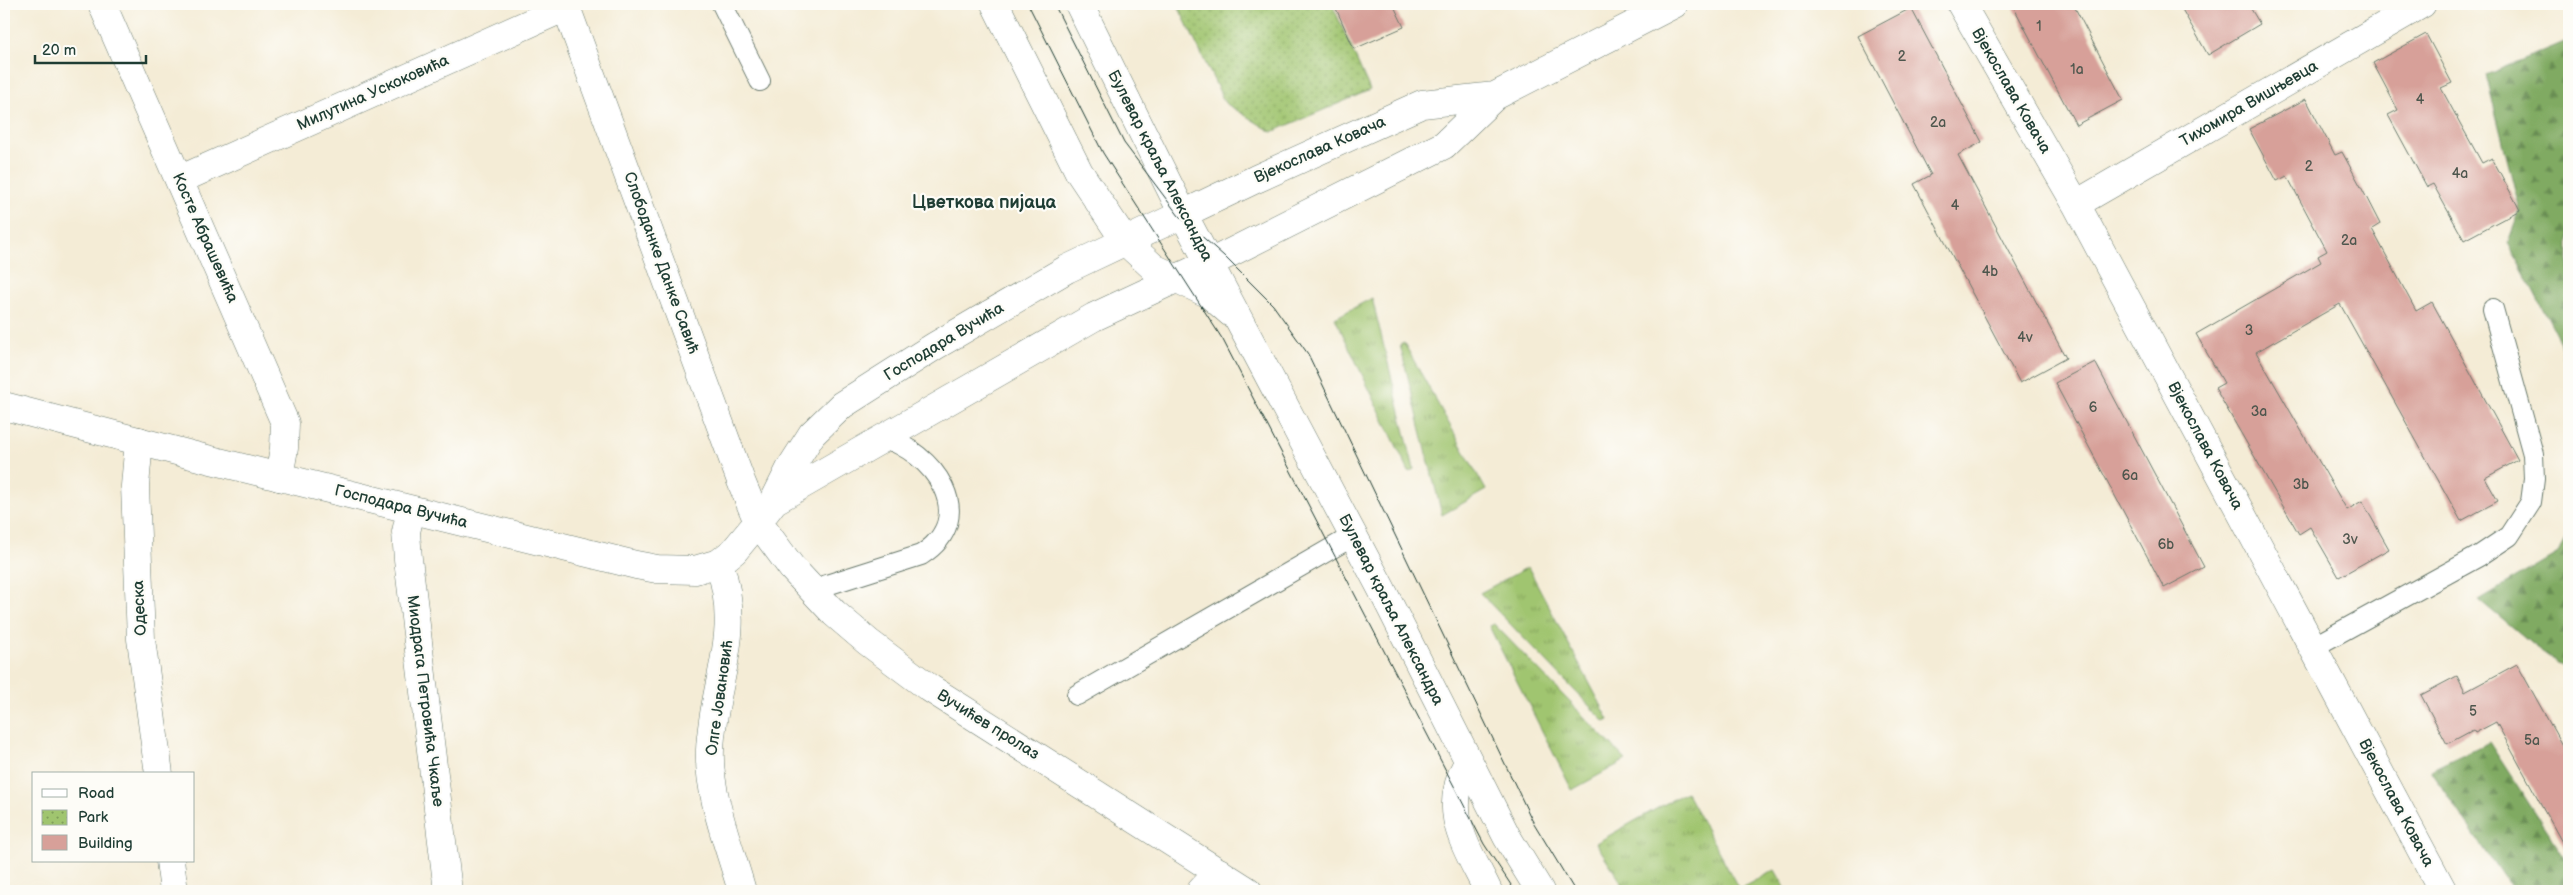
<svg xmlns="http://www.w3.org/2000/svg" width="2573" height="895" font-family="'Balsamiq Sans',sans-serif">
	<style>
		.grass { fill: url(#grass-tufts); stroke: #608152 }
		.forest { fill: url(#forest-firs); stroke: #50744b }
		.park { fill: url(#park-dots); stroke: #608152 }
		.building { fill: #d7a099 }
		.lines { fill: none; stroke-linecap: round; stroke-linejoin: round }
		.lane-casing { stroke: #6a7a6d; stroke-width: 22 }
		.street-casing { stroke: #6a7a6d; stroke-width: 29 }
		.secondary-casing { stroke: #6a7a6d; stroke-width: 29 }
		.lane { stroke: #fff; stroke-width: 20 }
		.street { stroke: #fff; stroke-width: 28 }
		.secondary { stroke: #fff; stroke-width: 28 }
		.tram { stroke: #1f3d34; stroke-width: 1 }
		.labels { text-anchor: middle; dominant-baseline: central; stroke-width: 4.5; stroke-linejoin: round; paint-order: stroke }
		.number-label { font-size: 14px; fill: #4d564d }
		.street-label { font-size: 16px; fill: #1f3d34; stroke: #fdfcf7 }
		.neighbourhood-label { font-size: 18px; font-weight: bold; fill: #1f3d34; stroke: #fdfcf7 }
	</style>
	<defs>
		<pattern id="grass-tufts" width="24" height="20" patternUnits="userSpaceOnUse" patternTransform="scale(1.25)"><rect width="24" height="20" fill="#a0c56f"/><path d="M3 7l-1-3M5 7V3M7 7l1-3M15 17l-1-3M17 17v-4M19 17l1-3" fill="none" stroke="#82a15c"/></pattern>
		<pattern id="forest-firs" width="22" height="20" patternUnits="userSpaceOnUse" patternTransform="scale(1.25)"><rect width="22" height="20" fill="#80aa62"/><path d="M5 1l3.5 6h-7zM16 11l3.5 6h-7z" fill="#688c52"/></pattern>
		<pattern id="park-dots" width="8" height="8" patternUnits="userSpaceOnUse" patternTransform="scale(1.25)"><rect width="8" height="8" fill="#a0c56f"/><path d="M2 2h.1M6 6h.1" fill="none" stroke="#82a15c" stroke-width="1.8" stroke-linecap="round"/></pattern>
	</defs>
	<rect width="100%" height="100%" fill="#fdfcf7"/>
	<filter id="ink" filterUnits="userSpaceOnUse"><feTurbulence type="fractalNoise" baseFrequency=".02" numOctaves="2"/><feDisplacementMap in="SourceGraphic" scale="10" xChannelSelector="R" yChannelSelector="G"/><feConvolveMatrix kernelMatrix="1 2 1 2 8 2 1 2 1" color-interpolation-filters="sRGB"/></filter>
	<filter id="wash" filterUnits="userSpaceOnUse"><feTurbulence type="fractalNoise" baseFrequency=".0096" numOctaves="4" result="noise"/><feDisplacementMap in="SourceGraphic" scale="20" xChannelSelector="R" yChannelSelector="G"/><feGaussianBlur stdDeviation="1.12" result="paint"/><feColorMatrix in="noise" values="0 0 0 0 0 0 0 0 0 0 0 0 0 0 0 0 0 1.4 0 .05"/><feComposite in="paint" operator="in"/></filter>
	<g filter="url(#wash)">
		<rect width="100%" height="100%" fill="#f4ecd6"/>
		<path class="grass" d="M1372,298L1414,469L1409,472L1335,318Z
			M1404,343L1486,490L1442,515L1400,345Z
			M1528,567L1609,720L1605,722L1480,593Z
			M1494,624L1626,760L1572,790L1489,626Z
			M1686,792L1739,889L1775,870L1787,891H1627L1596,843Z"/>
		<path class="forest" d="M2569,40V387L2558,338L2508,242L2520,210L2486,75Z
			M2569,532V671L2534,646L2479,600L2558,553Z
			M2489,742L2569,865V891H2513L2430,770Z"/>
		<path class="park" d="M1177,4H1332L1370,90L1272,132L1225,103Z"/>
		<g id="blocks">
			<path class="building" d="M1334,4H1393L1404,27L1354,49Z
				M2012,4H2073L2123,100L2076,125Z
				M2179,4H2248L2260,24L2208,55Z
				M1911,8L1982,142L1958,155L2066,358L2020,383L1914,184L1931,175L1858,36Z
				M2426,34L2452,83L2441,88L2461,125L2482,163L2492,158L2520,210L2464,240L2433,184L2427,187L2388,115L2398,110L2373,63Z
				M2306,99L2335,155L2342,152L2360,185L2380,224L2372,229L2416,311L2432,302L2518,460L2485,478L2498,501L2461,521L2340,304L2256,352L2347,510L2362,501L2389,549L2339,577L2310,527L2299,534L2215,388L2224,383L2196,334L2321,262L2318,256L2327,251L2287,176L2277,181L2249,129Z
				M2095,362L2204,567L2164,588L2055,383Z
				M2517,664L2569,758V855L2496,722L2475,733L2473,730L2447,744L2421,695L2457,676L2465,692Z"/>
		</g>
	</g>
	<g filter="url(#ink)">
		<use href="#blocks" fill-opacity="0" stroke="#6a7a6d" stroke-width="1"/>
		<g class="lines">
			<defs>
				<path id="lane" d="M722,4L760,81
					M811,590L921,555C981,517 933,451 881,437
					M2313,647L2479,556L2509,536L2531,502L2534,479L2533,454L2493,309
					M1077,695L1353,536"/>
				<path id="street" d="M102,4L285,423L284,448L279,477
					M565,4L741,481L758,522L792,568L834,613L868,642L928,687L1248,891
					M1961,4L2076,204L2443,891
					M179,180L566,7
					M2076,204L2422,4
					M1183,214L1256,179L1422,104L1495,96
					M1210,263L1444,145L1495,96L1674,4
					M139,441L135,486L141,639L159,774
					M411,510L406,532L408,559L448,891
					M719,563C744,637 713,679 710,750C708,795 730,848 742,891
					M1468,762C1440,812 1466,845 1488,891
					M170,861L174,891
					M1201,891L1219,872"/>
				<path id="secondary" d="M995,4L1079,172L1125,241L1154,268L1209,294L1231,313
					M1079,4L1183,214L1381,588L1507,837L1540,891
					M4,406L203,458L636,565L657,569L695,570L719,563L734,551L758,522L774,501L791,467L812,434L842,405L935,346L1067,269L1183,214
					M774,501L1094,317L1210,263"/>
			</defs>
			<use href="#lane" class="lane-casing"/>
			<use href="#street" class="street-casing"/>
			<use href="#secondary" class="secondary-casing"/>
			<use href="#lane" class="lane"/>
			<use href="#street" class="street"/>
			<use href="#secondary" class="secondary"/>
			<path class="tram" d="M1028,4L1103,153L1223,340L1484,844L1515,891
				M1054,4L1124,143L1179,216L1224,256L1273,305L1308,354L1532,820L1575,891"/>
		</g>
	</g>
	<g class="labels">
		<g class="number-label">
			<text x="2039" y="26">1</text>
			<text x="1902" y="56">2</text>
			<text x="2077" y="69">1a</text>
			<text x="2420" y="99">4</text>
			<text x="1938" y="122">2a</text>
			<text x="2309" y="166">2</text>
			<text x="2460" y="173">4a</text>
			<text x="1955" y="205">4</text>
			<text x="2349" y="240">2a</text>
			<text x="1990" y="271">4b</text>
			<text x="2249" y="330">3</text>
			<text x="2025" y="337">4v</text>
			<text x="2093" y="407">6</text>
			<text x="2259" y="411">3a</text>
			<text x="2130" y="475">6a</text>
			<text x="2301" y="484">3b</text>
			<text x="2350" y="539">3v</text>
			<text x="2166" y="544">6b</text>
			<text x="2473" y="711">5</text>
			<text x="2532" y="740">5a</text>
		</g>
		<g class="street-label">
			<text transform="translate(2011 91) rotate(60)">Вјекослава Ковача</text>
			<text transform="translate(373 93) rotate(-24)">Милутина Ускоковића</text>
			<text transform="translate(2249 104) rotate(-30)">Тихомира Вишњевца</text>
			<text transform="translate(1320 150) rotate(-24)">Вјекослава Ковача</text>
			<text transform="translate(1160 166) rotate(63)">Булевар краља Александра</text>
			<text transform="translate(205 238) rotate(66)">Косте Абрашевића</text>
			<text transform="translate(661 263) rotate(70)">Слободанке Данке Савић</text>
			<text transform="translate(944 342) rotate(-31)">Господара Вучића</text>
			<text transform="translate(2205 446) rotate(62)">Вјекослава Ковача</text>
			<text transform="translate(401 507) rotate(14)">Господара Вучића</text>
			<text transform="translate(140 608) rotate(-93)">Одеска</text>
			<text transform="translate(1391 610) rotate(63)">Булевар краља Александра</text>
			<text transform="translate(720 698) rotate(-82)">Олге Јовановић</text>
			<text transform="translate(425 701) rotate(83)">Миодрага Петровића Чкаље</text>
			<text transform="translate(988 725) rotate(32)">Вучићев пролаз</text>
			<text transform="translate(2396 803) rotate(62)">Вјекослава Ковача</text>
		</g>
		<g class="neighbourhood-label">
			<text x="984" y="202">Цветкова пијаца</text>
		</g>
	</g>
	<rect width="2573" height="895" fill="none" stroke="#fdfcf7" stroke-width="20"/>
	<rect x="32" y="772" width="162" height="90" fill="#fdfcf7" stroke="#a4b0a9"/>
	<rect x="42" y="789" width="25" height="8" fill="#ffffff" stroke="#a4b0a9"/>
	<text x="78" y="798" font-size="15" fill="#1f3d34">Road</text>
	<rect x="42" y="810" width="25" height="15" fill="url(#park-dots)" stroke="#a4b0a9"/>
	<text x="78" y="822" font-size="15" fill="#1f3d34">Park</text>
	<rect x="42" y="835" width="25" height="15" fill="#d7a099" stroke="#a4b0a9"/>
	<text x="78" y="848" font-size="15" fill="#1f3d34">Building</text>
	<path d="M35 55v8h111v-8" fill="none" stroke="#1f3d34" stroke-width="2.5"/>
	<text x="42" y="55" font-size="15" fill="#1f3d34" stroke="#fdfcf7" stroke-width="4" paint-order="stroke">20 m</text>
</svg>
